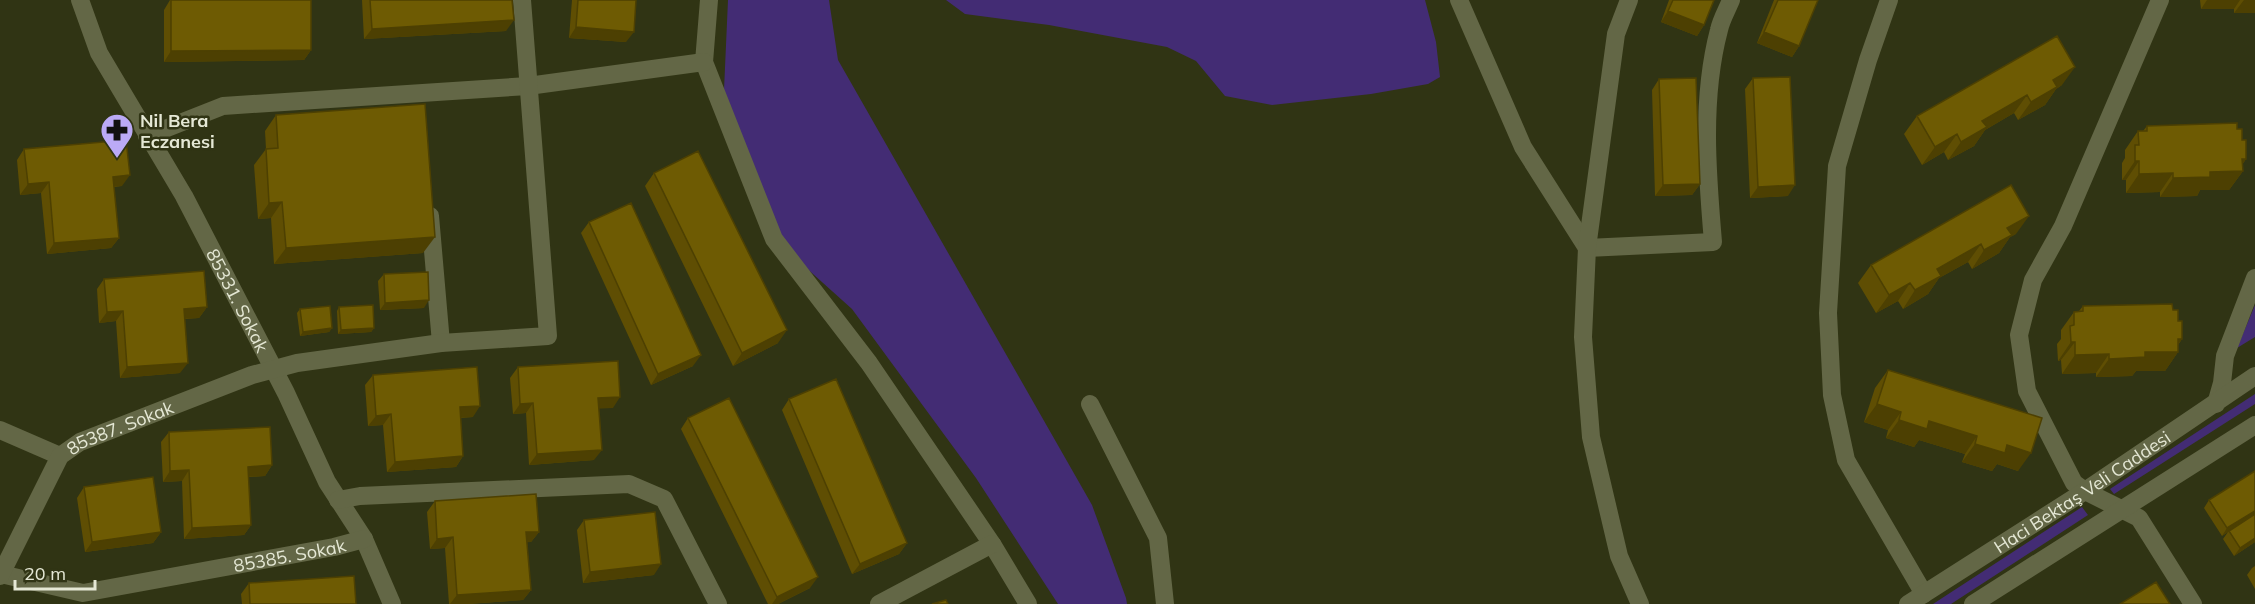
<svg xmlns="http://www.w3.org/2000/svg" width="2255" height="604" font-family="Mulish,sans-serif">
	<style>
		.green { fill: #432c74 }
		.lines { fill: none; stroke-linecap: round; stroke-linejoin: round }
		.minor { stroke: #636746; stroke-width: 18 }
		.secondary { stroke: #636746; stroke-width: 18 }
		.wall { fill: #5f4e03 }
		.shaded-wall { fill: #4d4002 }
		.building { fill: #6e5b03; stroke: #4d4002; stroke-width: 1.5 }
		.labels { text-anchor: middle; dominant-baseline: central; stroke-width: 5; stroke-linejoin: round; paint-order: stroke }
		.poi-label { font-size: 18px; font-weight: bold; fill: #e5e8d5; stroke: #303414; text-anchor: start }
		.street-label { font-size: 18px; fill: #e5e8d5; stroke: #303414 }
	</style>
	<rect width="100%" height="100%" fill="#303414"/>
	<path class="green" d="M728,0H829L838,60L1092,505L1126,598L1127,604H1058L976,478L852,309L783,247L724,90Z
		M946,0H1425L1436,42L1440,77L1428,84L1371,94L1272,105L1225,96L1196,61L1167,47L1049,25L965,14Z
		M2255,305V337L2237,348Z
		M2255,394V404L2114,494L2110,489Z
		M2082,507L2088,515L1951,604H1933Z"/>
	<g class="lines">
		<g class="minor">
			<path id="s1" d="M80,0L99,53L184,196L286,393L327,482L364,539L392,604"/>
			<path d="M709,0L704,62L774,239L869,363L992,544L1028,604"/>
			<path d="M1459,0L1523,147L1587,248L1713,242C1707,172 1701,98 1719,30C1721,20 1727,10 1731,0"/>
			<path d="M1629,0L1616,34L1587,248L1583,337L1591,437L1619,556L1640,604"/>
			<path d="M1889,0L1868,60L1837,166L1828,313L1832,395L1846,460L1924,594"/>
			<path d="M2160,0L2063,226L2033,280L2019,335L2027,391L2074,483L2085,491L2139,518L2193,604"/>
			<path d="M147,136L223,106L528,86L704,62"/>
			<path d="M430,216L441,343"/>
			<path d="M1090,404L1158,538L1165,604"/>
			<path d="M2216,404L2222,383L2225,356L2255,278"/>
			<path d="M0,430L60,456"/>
			<path d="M338,500L360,496L629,484L664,499L718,604"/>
			<path id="s2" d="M1,574L83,593L334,547L364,539"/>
			<path id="s3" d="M0,576L60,456L80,442L252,375L297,363L441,343L548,336L522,0"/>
			<path d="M879,604L992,544"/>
		</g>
		<g class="secondary">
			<path id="s4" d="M1908,604L2085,491L2255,376"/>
			<path d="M1973,604L2255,425"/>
		</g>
	</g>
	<path class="wall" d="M170,0H311V50L304,60L164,62V10Z
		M362,0H512L506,31L364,39Z
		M572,0H636L626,42L569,38Z
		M1669,0H1714L1704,25L1697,36L1661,22Z
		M1774,0H1818L1799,46L1792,57L1757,43Z
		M2200,0H2255V13H2234V9H2201Z
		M1753,78L1788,196L1750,198L1745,89Z
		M1659,79L1700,184L1692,195L1655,196L1652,90Z
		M2062,85L2056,89L2045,105L2018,120L2014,113L1985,130L1974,146L1948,160L1944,152L1922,165L1904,134L1917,116Z
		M276,115L423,253L274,264L271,218L258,219L254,165L266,149L265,131Z
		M2147,126L2237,129L2242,140L2246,159L2242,165L2243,171L2229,190H2200L2197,196L2160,197V192L2126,193V180H2122V163L2125,158V150L2138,131H2143Z
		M24,149L122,186L114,187L119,238L111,248L47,254L41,193L20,195L17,160Z
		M654,173L778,343L733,366L645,186Z
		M589,222L693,366L651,385L581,233Z
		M2016,234L2010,237L1999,253L1972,269L1968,262L1939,278L1928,294L1903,309L1898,301L1876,313L1858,283L1871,265Z
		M384,274L424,308L380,310L378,281Z
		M104,279L207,307L199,318L184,319L180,373L120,378L116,321L99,323L97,289Z
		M2083,306L2173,310L2178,321L2182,339L2178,345V352L2165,371H2136L2132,376L2096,377V373L2062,374L2061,360L2058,361L2057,344L2061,339V330L2074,312L2079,311Z
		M339,307L374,328L371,332L338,334L337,311Z
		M300,309L332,328L329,332L300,336L297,313Z
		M518,367L613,408H599L594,460L529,465L526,413L513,414L510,378Z
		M1888,370L2042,418L2018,471L1997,464L1992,471L1962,462L1965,454L1919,440L1914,447L1886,438L1888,430L1864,422L1875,388Z
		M373,375L473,417L460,418L463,456L456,467L387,472L383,425L368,426L365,385Z
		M789,399L907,543L899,554L852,574L782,410Z
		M688,418L810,588L778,604H768L681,429Z
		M169,432L272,465L265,476L248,477L251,525L244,535L184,539L182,481L163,482L161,442Z
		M2255,471V542L2234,556L2223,539L2228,532L2222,536L2204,508L2209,500Z
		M84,487L161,532L153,543L85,552L77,498Z
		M435,501L539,532L531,542H527L531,590L523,600L467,604H449L445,548L430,549L427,512Z
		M584,520L654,575L583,583L577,530Z
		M2255,566V589L2247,575L2252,568Z
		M249,583L356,604H242L241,594Z"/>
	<path class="shaded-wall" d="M2207,0H2240L2234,9H2201Z
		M2244,0H2255V13H2234Z
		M1668,11L1704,25L1697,36L1661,22Z
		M514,20L506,31L364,39L372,29Z
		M576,27L634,32L626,42L569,38Z
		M1764,32L1799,46L1792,57L1757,43Z
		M311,50L304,60L164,62L171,51Z
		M2075,67L2062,85L2056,89L2045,105L2018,120L2031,102L2053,80Z
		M2027,95L2014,113L1985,130L1974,146L1948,160L1961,142L1982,121Z
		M1957,134L1944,152L1922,165L1935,147Z
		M2242,159H2246L2238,171H2243L2229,190H2200L2197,196L2160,197L2173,178Z
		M2135,161H2139L2126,180H2122Z
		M2173,173L2160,192L2126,193L2139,174Z
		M130,175L122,186L106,187L113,177Z
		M49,182L41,193L20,195L28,184Z
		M1700,184L1692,195L1655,196L1663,185Z
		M1795,185L1788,196L1750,198L1758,187Z
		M282,202L271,218L258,219L269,203Z
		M2029,216L2016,234L2010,237L1999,253L1972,269L1984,250L2007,228Z
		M435,237L423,253L274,264L286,248Z
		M119,238L111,248L47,254L54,243Z
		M1981,244L1968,262L1939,278L1928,294L1903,309L1915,290L1937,269Z
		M1910,283L1898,301L1876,313L1889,295Z
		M429,300L424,308L380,310L385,303Z
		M207,307L199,318L176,319L184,309Z
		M123,311L116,321L99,323L107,312Z
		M332,328L329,332L300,336L303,332Z
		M374,328L371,332L338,334L341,330Z
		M787,330L778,343L733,366L742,353Z
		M2178,339H2182L2173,352H2178L2165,371H2136L2132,376L2096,377L2109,359L2145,352Z
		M2071,342H2075L2061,360L2058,361Z
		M2109,354L2096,373L2062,374L2075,355Z
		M701,355L693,366L651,385L658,374Z
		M188,363L180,373L120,378L127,367Z
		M620,397L613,408L591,409L598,398Z
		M533,403L526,413L513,414L520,404Z
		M1877,404L1901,412L1888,430L1864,422Z
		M480,406L473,417L452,418L460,407Z
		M391,414L383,425L368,426L376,416Z
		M1899,420L1929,421L1977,436L1965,454L1919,440L1914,447L1886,438Z
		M1975,444L2007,445L2031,453L2018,471L1997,464L1992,471L1962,462Z
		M602,450L594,460L529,465L537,454Z
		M463,456L456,467L387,472L395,462Z
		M272,465L265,476L240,477L248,467Z
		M189,470L182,481L163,482L170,471Z
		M2255,511V515L2222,536L2227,528Z
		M251,525L244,535L184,539L192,528Z
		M161,532L153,543L85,552L92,542Z
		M526,532H539L531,542L519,543Z
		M453,537L445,548L430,549L437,539Z
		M2255,538V542L2234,556L2240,548Z
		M907,543L899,554L852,574L860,564Z
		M661,564L654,575L583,583L590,572Z
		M818,577L810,588L778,604H772L777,597Z
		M531,590L523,600L467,604H450L457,595Z"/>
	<path class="building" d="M171,0H311V50L171,51Z
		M370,0H512L514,20L372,29Z
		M578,0H636L634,32L576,27Z
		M1673,0H1714L1704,25L1668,11Z
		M1778,0H1818L1799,46L1764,32Z
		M2057,36L2075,67L2053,80L2057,87L2031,102L2027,95L1982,121L1987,127L1961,142L1957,134L1935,147L1917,116Z
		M1790,77L1795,185L1758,187L1753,78Z
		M1696,78L1700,184L1663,185L1659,79Z
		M425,104L435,237L286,248L282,202L269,203L266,149L278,148L276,115Z
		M2237,123V129H2242V140H2246V159H2242L2243,171L2210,172V177L2173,178V173L2139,174V161H2135V145H2139L2138,131H2147V126Z
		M126,140L130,175L113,177L119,238L54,243L49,182L28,184L24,149Z
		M698,151L787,330L742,353L654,173Z
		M2011,185L2029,216L2007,228L2012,235L1984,250L1981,244L1937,269L1941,276L1915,290L1910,283L1889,295L1871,265Z
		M631,203L701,355L658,374L589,222Z
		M204,271L207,307L184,309L188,363L127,367L123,311L107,312L104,279Z
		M428,272L429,300L385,303L384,274Z
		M2172,304L2173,310H2178V321H2182V339H2178V352H2145V357L2109,359V354L2075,355V342H2071L2070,326L2074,325V312L2083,311V306Z
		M373,305L374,328L341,330L339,307Z
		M330,306L332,328L303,332L300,309Z
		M618,361L620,397L598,398L602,450L537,454L533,403L520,404L518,367Z
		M477,367L480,406L460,407L463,456L395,462L391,414L376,416L373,375Z
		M1888,370L2042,418L2031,453L2007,445L2005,453L1975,444L1977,436L1929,421L1927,429L1899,420L1901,412L1877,404Z
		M836,379L907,543L860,564L789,399Z
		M729,398L818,577L777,597L688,418Z
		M270,427L272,465L248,467L251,525L192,528L189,470L170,471L169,432Z
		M2255,471V511L2227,528L2209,500Z
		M153,477L161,532L92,542L84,487Z
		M536,494L539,532H526L531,590L457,595L453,537L437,539L435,501Z
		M655,512L661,564L590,572L584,520Z
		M2255,514V538L2240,548L2229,531Z
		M354,576L356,604H250L249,583Z
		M2156,582L2170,604H2120Z
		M946,600L948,604H932Z"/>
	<defs>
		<symbol id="pharmacy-pin" viewBox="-11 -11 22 30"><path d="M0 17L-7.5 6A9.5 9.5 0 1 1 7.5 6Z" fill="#bbaaf6" stroke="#303414"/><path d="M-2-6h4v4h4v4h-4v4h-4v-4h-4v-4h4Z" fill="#111"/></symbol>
	</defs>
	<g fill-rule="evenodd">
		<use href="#pharmacy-pin" x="98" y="111" width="38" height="52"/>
	</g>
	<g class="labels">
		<g class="poi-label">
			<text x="140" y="120">Nil Bera<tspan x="140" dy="21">Eczanesi</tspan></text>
		</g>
		<g class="street-label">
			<text stroke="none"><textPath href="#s1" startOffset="340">85331. Sokak</textPath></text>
			<text stroke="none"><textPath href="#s3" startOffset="201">85387. Sokak</textPath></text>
			<text stroke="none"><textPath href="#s4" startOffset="207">Haci Bektaş Veli Caddesi</textPath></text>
			<text stroke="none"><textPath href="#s2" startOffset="294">85385. Sokak</textPath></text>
		</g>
	</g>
	<path d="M15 580v9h80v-9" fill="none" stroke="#e5e8d5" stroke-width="3"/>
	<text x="24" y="580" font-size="18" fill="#e5e8d5" stroke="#303414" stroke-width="4.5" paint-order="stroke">20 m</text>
</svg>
